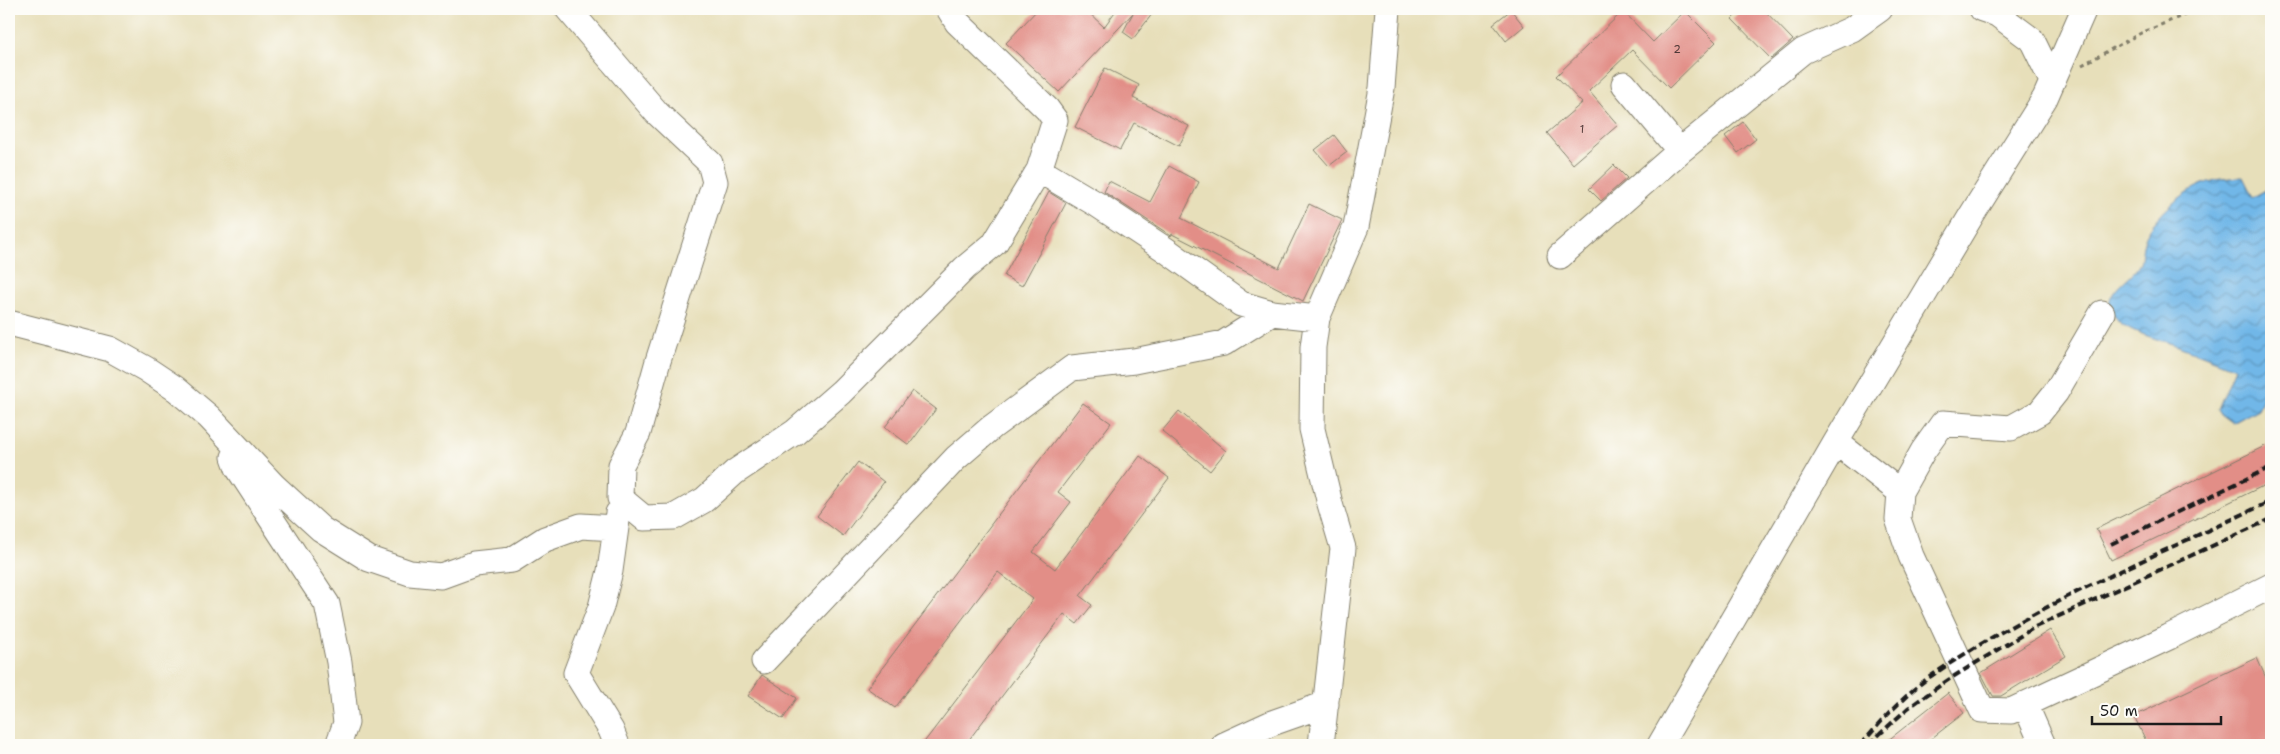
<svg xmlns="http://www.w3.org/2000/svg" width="2280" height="754" font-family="'Shantell Sans',sans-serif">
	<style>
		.water { fill: url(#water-waves); stroke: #466a82 }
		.building { fill: #e28e87 }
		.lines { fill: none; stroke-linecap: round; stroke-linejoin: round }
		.minor-casing { stroke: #827e6b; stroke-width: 27 }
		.path { stroke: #827e6b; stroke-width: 3; stroke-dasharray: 4 4; stroke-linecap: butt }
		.minor { stroke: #fff; stroke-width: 25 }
		.rail { stroke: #1c1c1c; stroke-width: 4; stroke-dasharray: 8 4; stroke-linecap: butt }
		.labels { text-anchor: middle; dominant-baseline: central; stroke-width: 4; stroke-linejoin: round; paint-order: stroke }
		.number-label { font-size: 11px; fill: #4e3837 }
	</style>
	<defs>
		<pattern id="water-waves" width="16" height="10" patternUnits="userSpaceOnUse" patternTransform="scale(1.25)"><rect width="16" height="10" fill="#71b7e8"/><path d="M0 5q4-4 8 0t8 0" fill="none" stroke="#5c94bb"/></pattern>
	</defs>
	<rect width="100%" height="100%" fill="#fdfcf7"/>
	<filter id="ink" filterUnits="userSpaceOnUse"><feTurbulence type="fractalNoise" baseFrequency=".02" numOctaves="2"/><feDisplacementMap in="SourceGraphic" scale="10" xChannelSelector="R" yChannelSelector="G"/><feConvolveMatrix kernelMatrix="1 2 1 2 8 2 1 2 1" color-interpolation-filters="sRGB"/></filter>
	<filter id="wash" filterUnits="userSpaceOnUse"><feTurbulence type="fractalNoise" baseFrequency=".0096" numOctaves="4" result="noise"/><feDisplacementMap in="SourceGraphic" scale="20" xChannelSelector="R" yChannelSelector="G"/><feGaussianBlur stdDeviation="1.12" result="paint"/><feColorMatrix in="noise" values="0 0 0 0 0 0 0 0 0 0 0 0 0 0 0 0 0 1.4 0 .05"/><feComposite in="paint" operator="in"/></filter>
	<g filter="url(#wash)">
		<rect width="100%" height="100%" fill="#e7dfba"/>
		<path class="water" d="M2243,177L2253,197L2271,187V381L2258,409L2233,423L2221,414L2218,409L2235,368C2217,361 2199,354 2181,347C2163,340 2123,332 2113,315C2099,294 2131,280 2139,265C2143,257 2141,243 2148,232C2161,211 2188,187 2212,181C2222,178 2233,178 2243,177Z"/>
		<g id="blocks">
			<path class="building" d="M1038,9H1085L1104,27L1117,9H1156L1133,39L1123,32L1133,13L1059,92L1006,43Z
				M1742,9H1763L1793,40L1771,59L1732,19Z
				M1511,10L1524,26L1506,41L1493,24Z
				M1623,11L1653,42L1685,11L1716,42L1669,88L1632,50L1589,91L1618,125L1573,164L1547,133L1582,103L1556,76Z
				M1105,68L1139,85L1133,98L1189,126L1179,146L1134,123L1120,150L1075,127Z
				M1743,122L1756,139L1738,153L1725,136Z
				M1334,135L1347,152L1329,166L1315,150Z
				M1614,165L1627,178L1601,201L1589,189Z
				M1169,166L1199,182L1181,218L1279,268L1309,204L1342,220L1303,301L1172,234L1171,236L1167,233L1104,192L1109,181L1150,202Z
				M1049,192L1066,203L1022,286L1004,276Z
				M912,391L936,409L909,445L885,427Z
				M1083,403L1111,423L1058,492L1071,502L1033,552L1055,569L1140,456L1169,478L1080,596L1092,605L1077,624L1064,614L965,745H922L1033,599L998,572L895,708L867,688Z
				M1179,411L1226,451L1210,471L1162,431Z
				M2271,443V482L2111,560L2096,529Z
				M858,462L884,482L843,536L817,516Z
				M2050,630L2066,656L2001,696H1993L1981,673Z
				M2257,658L2271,689V745H2148L2134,716Z
				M762,675L797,698L783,719L748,696Z
				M1948,693L1964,713L1923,745H1882Z"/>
		</g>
	</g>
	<g filter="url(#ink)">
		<use href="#blocks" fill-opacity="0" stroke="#827e6b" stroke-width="1"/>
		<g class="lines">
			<defs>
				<path id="minor" d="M568,9L657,113L710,163L715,182L658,361L638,433L621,465L620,498L644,518L674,517L704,500L735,472L795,432L841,392L965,268L995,243L1039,170L1055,120L1047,109L957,22L949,9
					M1982,9L1997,14L2032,40L2052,81
					M1624,84L1680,151
					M1039,170L1098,205L1166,250L1241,304L1272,313L1317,318
					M1560,256L1680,151L1803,51L1852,29L1880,9
					M2102,313L2056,392L2040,412L2011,428L1943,423L1923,451L1900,492L1898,519L1911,556L1982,710L2011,711L2169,637L2271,586
					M9,323L110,349L146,369L176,389L209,417L274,486L321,529L369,559L410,573L441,576L474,564L512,560L545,539L581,526L615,528
					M1836,442L1900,492
					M234,457L238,468L327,604L339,662L346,723L338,745
					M764,661L956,458L992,427L1072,368L1134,361L1224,343L1272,313
					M2025,704L2043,745
					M617,745L611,730L576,673L601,607L610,571L618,513
					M1224,745L1272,723L1326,704
					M1321,745L1343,548L1330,504L1312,429L1313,347L1317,318L1356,227L1382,88L1388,9
					M1660,745L1836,442L1971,216L2045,98L2084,9"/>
			</defs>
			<use href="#minor" class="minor-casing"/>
			<path class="path" d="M2082,65L2141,33L2187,14L2193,9"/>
			<use href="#minor" class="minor"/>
			<path class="rail" d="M2111,544L2271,467
				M1869,744L1908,708L1951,678L2035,627L2271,519
				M1861,745C1881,721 1907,692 1934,674C2038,603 2158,555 2271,501"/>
		</g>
	</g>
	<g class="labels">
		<g class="number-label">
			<text x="1677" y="49">2</text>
			<text x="1582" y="129">1</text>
		</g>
	</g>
	<rect width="2280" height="754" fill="none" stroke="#fdfcf7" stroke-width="30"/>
	<path d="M2092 716v8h129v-8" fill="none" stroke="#1c1c1c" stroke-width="2.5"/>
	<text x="2100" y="716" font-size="15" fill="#1c1c1c" stroke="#fdfcf7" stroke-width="4" paint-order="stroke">50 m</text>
</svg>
